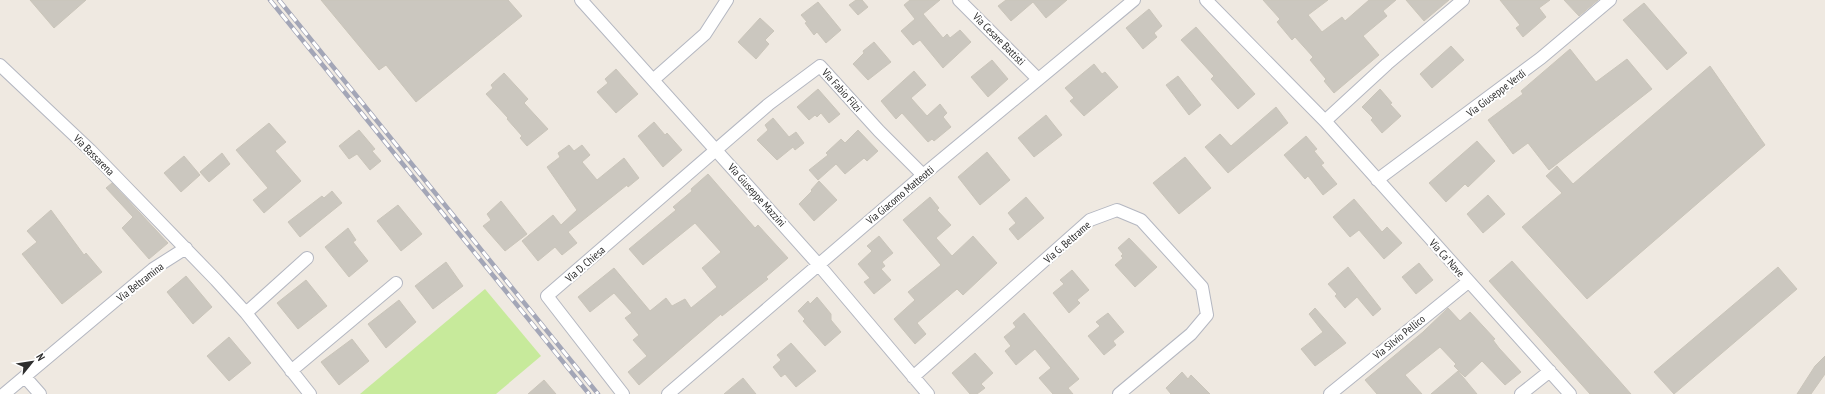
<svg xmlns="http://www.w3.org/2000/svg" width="1825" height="394" font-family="'PT Sans Narrow',sans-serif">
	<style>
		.pitch { fill: #c7ea9b }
		.building { fill: #cbc7bf; stroke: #cac5ba }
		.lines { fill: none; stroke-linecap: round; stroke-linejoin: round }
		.street-casing { stroke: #b4b7c1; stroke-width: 14 }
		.street { stroke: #fff; stroke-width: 12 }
		.rail-casing { stroke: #a3a6b7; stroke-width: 4.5 }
		.rail { stroke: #fff; stroke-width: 3; stroke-dasharray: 9; stroke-linecap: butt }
		.labels { text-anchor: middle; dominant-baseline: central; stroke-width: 4; stroke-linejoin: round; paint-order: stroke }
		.street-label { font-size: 11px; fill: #2e2e2e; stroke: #fff }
	</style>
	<rect width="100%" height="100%" fill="#efe9e1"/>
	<path class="pitch" d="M485,289L541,356L496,394H360Z"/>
	<path class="building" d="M30,0H86L54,28Z
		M321,0H508L522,16L416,102L386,65L379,70Z
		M856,0H862L868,7L858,15L849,5Z
		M910,0H940L923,14L943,38L947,34L950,38L960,30L971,42L943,68L920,40L913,45L901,31L915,19L904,5Z
		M1006,0H1067L1046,18L1033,2L1011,21L998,6Z
		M1263,0H1328L1308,15L1322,32L1342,17L1345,21L1369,0H1396L1383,11L1387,16L1363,36L1379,55L1334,93L1324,81L1326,79L1310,60L1313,57L1295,37L1292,40L1277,22L1280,19Z
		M1406,0H1449L1424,21Z
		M1500,0H1550L1539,8L1546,17L1523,37L1516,28L1520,25Z
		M1564,0H1598L1579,16Z
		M818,2L841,30L826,43L817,32L814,35L805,23L807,22L801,15Z
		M1644,3L1687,53L1667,70L1623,20Z
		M1149,9L1162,26L1154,33L1157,37L1143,49L1126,28Z
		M760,18L774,31L765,40L769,44L756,59L738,42Z
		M1196,27L1255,94L1238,109L1211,79L1214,76L1181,40Z
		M874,42L891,62L868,80L853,64L864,53L863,51Z
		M1451,46L1464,60L1432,88L1420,74Z
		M1570,49L1596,82L1627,59L1652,89L1549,170L1528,143L1513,154L1488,120L1523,94L1521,91Z
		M992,60L1008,79L988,97L971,77Z
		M1094,64L1102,74L1105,72L1118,87L1084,116L1070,101L1074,98L1065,88Z
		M1710,66L1765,145L1587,299L1522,227L1562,193L1546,176L1557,166L1573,184Z
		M616,69L638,94L616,113L597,92L608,83L605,79Z
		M914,71L926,85L911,98L927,116L940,104L947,113L943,117L951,127L934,141L932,139L928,142L902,113L896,119L881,101Z
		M504,73L528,99L524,103L548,129L527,146L520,138L522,136L507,119L508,118L486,94L493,88L491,85Z
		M1178,76L1201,105L1189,115L1166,85Z
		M818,89L840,114L829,123L821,113L817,117L815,115L809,120L797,107Z
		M1380,89L1392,103L1390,104L1401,116L1382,133L1371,120L1373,118L1362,107Z
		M1276,107L1288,123L1228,173L1205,147L1220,134L1231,146Z
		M1046,115L1062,135L1034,157L1018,138Z
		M773,118L789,137L796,132L804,143L795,150L793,147L777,160L757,140L768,130L765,125Z
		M654,122L665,135L667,133L682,150L663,167L638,136Z
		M269,123L286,142L275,151L301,181L264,213L253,200L268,188L236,150Z
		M359,130L375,149L372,151L381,161L370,170L357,154L349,159L339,146Z
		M858,130L878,151L867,161L864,158L845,174L836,164L818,180L809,170L828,155L826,153L841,139L845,143Z
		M1306,136L1317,149L1314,151L1324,163L1321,165L1337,184L1323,195L1308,176L1305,179L1284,155Z
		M1477,141L1495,161L1468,187L1465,184L1446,202L1429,183Z
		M569,145L574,151L582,145L590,155L582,162L597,180L624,158L639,178L628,187L627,185L568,232L577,243L562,255L555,247L538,261L522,241L553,215L561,225L577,210L547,167L560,157L558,153Z
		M987,152L1010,180L980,205L958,177Z
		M222,153L230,164L209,182L200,172Z
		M184,156L200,175L181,192L164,173Z
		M1185,157L1211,188L1179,214L1153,183Z
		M708,174L755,228L758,225L788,258L766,277L768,279L722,316L721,314L639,385L628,372L647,356L633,340L639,335L625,318L632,313L614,293L590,312L578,297L614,268L650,311L666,298L672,306L685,299L691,308L717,287L702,268L721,252L695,223L643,265L629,249L676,210L673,207L692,191L691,189Z
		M819,181L837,200L814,221L799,204L812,191L811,190Z
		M112,183L168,243L149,259L122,228L133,217L106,188Z
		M332,191L342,203L300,237L288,222L322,196L324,198Z
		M1488,195L1505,214L1483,233L1467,214Z
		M930,197L939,208L937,210L951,225L936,238L952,256L973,236L997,263L963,295L957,289L917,323L926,334L915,344L894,319L915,300L908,292L941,265L903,220Z
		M1026,197L1044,218L1018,240L1009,229L1016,223L1008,213Z
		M1354,199L1382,232L1387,227L1402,243L1384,259L1359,230L1350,237L1333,217Z
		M501,201L527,234L505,251L483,226L491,220L487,214Z
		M398,205L422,234L401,251L377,221Z
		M51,210L84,255L86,253L102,272L62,304L22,254L37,242L27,231Z
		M348,228L356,240L353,242L368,261L349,277L325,247Z
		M879,236L893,253L882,262L885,266L881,269L891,280L874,294L864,282L870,278L858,264L872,251L867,246Z
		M1129,238L1157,267L1135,287L1115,265L1123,258L1121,256L1123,254L1118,248Z
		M1512,261L1616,377L1631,394H1590L1489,281Z
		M446,262L463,286L433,309L415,286Z
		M1419,263L1433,280L1416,294L1402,277Z
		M1348,267L1381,309L1373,316L1357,297L1345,308L1335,296L1337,294L1328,284Z
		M1778,267L1797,289L1674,394L1654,372Z
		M1072,270L1089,290L1077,300L1080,303L1069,313L1053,293L1064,284L1060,280Z
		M186,276L212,307L193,324L167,292Z
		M306,280L327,306L298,329L277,303Z
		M817,297L831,314V320L841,332L825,346L803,321L805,319L798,311L808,301L810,304Z
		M399,300L416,322L386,348L368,324Z
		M1315,308L1346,343L1315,366L1301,349L1323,332L1309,314Z
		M1448,308L1460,321L1470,312L1495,339L1493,340L1499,348L1521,372L1505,385L1482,361L1465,377L1454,366L1456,364L1440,347L1405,375L1422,394H1377L1365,380L1423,332Z
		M1024,313L1079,379L1068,388L1073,394H1053L1039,378L1051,368L1035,349L1016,365L1005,351L1011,346L1004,337L1016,327L1013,323Z
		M1108,313L1124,332L1113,341L1116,345L1104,355L1088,336L1100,326L1096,322Z
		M229,337L251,363L229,381L207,356Z
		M352,339L369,361L339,385L321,362Z
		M791,343L816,371L796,387L785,374L781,377L773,367L781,360L777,355Z
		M975,353L993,373L981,384L985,388L977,394H970L952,373Z
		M1825,356V374L1811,394H1797L1815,366Z
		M1458,371L1477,394H1431Z
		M1182,372L1188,379L1191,375L1210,394H1171L1166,388Z
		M743,378L756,394H724Z
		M544,380L556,394H528Z"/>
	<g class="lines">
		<defs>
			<path id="street" d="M581,0L818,264L928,394
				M959,0L1038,79
				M1206,0L1325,121L1570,394
				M0,65L90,150L216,280L246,313L310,394
				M653,80L705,34L727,0
				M1325,121L1387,64L1463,0
				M1377,180L1541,58L1610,0
				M246,313L307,258
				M291,371L396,283
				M25,377L40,394
				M913,377L1090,220L1117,210L1141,220L1202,287L1207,315L1191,334L1119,394
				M4,394L153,269L186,248
				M623,394L547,296L769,104L820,66L879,131L923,175
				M668,394L923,175L1134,0
				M1330,394L1468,282
				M1521,394L1550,371"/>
		</defs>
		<use href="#street" class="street-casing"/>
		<use href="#street" class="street"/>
		<defs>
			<path id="rail" d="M270,0L589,394
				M279,0L598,394"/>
		</defs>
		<use href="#rail" class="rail-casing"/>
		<use href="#rail" class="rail"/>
	</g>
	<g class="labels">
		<g class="street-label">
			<text transform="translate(999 39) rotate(45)">Via Cesare Battisti</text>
			<text transform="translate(842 90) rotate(48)">Via Fabio Filzi</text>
			<text transform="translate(1496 93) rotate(-37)">Via Giuseppe Verdi</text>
			<text transform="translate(94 155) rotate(45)">Via Bassarena</text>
			<text transform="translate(757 195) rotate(48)">Via Giuseppe Mazzini</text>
			<text transform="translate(900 195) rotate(-40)">Via Giacomo Matteotti</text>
			<text transform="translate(1067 242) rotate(-41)">Via G. Beltrame</text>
			<text transform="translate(1447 258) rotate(48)">Via Ca' Nave</text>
			<text transform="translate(585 264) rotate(-41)">Via D. Chiesa</text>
			<text transform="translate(140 282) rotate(-38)">Via Beltramina</text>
			<text transform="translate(1399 337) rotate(-39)">Via Silvio Pellico</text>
		</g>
	</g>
	<g transform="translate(32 362) rotate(60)" stroke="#ffffff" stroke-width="3" paint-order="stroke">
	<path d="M0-3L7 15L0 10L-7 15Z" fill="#2e2e2e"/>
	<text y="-6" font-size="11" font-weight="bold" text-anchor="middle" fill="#2e2e2e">N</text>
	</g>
</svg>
